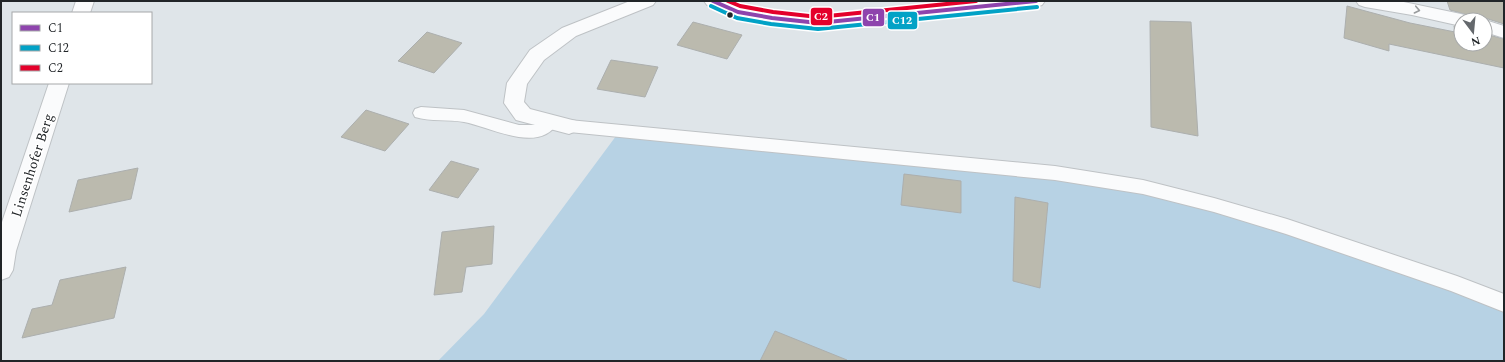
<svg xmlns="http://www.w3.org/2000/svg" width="1505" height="362" font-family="Spectral,serif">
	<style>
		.green { fill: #b7d2e4 }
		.building { fill: #bbbaae; stroke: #acafae }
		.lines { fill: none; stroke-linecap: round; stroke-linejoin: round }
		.lane-casing { stroke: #bec2c5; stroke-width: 2 }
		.street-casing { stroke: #bec2c5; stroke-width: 2 }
		.lane { fill: #fafbfc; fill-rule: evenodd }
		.street { fill: #fafbfc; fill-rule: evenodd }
		.bus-1-casing { stroke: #fff; stroke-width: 7 }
		.bus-2-casing { stroke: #fff; stroke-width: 7 }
		.bus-3-casing { stroke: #fff; stroke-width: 7 }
		.bus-1 { stroke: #8e44ad; stroke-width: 4 }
		.bus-2 { stroke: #02a2c6; stroke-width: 4 }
		.bus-3 { stroke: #e4002b; stroke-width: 4 }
		.oneway { stroke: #989b9d }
		.bus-dot { fill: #212528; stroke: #fff; stroke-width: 1.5 }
		.labels { text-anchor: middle; stroke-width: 3; stroke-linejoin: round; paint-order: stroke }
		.street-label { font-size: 14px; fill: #212528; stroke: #fff }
		.line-badge { stroke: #fff; stroke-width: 1.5 }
		.badge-label { font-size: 11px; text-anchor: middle; font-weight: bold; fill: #fff }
	</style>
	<rect width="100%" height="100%" fill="#dfe5e9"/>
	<path class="green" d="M619 132 1143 187 1504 303V361H438L484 314Z"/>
	<path class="building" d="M1447 1H1504V24L1485 18 1483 20H1471L1468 15 1450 10Z
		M1347 6 1410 23 1455 32 1454 26 1461 27V44H1485V34L1504 39V68L1389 44V51L1344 38Z
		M1150 21 1191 22 1198 136 1151 127Z
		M693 22 742 35 727 59 677 45Z
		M427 32 462 43 434 73 398 61Z
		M611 60 658 67 645 97 597 89Z
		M366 110 409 124 385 151 341 137Z
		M451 161 479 169 458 198 429 190Z
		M138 168 131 199 69 212 78 180Z
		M904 174 961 181V213L901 205Z
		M1015 197 1048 203 1040 288 1013 281Z
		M494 226 492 264 466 267 462 292 434 295 442 232Z
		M126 267 114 318 22 338 32 309 52 305 60 280Z
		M775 331 847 360V361H760Z"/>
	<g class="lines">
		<g class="lane-casing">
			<path id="lane" d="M421 107 464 110 519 125H535L544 118 550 116 556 118 558 122C540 155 491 127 464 122 448 119 431 122 415 117L413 113 415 109Z
				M569 120 1055 166 1143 180 1214 198 1287 219 1457 276 1504 294V312L1451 291 1286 234 1214 212 1143 194 1055 180 569 132 563 130 560 126 563 122Z"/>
		</g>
		<g class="street-casing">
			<path id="street" d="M76 1H94L90 13H72Z
				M630 1H656L653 5 576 36 544 60 527 84 524 102 530 109 576 121 579 126 576 131 569 134 516 120 504 103 507 83 530 50 562 28Z
				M704 1H729L742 7 818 17 978 1H1045L1042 5 1036 7 818 29 772 24 738 18 707 5Z
				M1356 1H1399L1461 14 1468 16 1470 20H1461V26L1412 15 1365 7 1359 5Z
				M1484 20H1485L1504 26V38L1485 32Z
				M49 83H69L16 251 13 270 9 277 1 280V225Z"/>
		</g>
		<use href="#lane" class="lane"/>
		<use href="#street" class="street"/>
		<g class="bus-1-casing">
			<path id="bus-1" d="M713 1 738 12 772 18 818 23 1036 1"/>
		</g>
		<g class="bus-2-casing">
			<path id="bus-2" d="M711 6 737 18 771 24 818 29 1037 7"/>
		</g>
		<g class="bus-3-casing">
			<path id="bus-3" d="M728 1 740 6 773 12 818 17 976 1"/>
		</g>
		<use href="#bus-1" class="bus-1"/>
		<use href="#bus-2" class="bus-2"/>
		<use href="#bus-3" class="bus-3"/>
	</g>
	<defs><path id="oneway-chevron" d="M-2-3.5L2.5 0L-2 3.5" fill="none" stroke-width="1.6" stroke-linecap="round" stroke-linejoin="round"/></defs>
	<use class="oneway" href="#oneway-chevron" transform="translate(1417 10) rotate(12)"/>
	<circle class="bus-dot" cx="730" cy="15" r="3.5"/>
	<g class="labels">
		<g class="street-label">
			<text transform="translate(32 165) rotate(-72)" y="5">Linsenhofer Berg</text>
		</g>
	</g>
	<g class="line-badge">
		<rect x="810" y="7" width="23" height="19" rx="4" fill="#e4002b"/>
		<rect x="862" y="8" width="23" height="19" rx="4" fill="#8e44ad"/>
		<rect x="887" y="11" width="31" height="19" rx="4" fill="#02a2c6"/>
	</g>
	<g class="badge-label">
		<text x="821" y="20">C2</text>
		<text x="873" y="21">C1</text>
		<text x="902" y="24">C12</text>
	</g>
	<rect width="1505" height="362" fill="none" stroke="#212528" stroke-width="4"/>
	<rect x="12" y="12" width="140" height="72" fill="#ffffff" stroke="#a6a8a9"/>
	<rect x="20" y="25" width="20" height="6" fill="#8e44ad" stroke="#a6a8a9"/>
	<text x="48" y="32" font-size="12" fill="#212528">C1</text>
	<rect x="20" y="45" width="20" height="6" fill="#02a2c6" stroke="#a6a8a9"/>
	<text x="48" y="52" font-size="12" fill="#212528">C12</text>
	<rect x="20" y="65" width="20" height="6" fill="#e4002b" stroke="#a6a8a9"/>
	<text x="48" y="72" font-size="12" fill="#212528">C2</text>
	<g transform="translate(1473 32) rotate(164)"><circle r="19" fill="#ffffff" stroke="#a6a8a9"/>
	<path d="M0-3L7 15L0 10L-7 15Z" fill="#64686c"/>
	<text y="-6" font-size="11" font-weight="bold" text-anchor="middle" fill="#212528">N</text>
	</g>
</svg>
